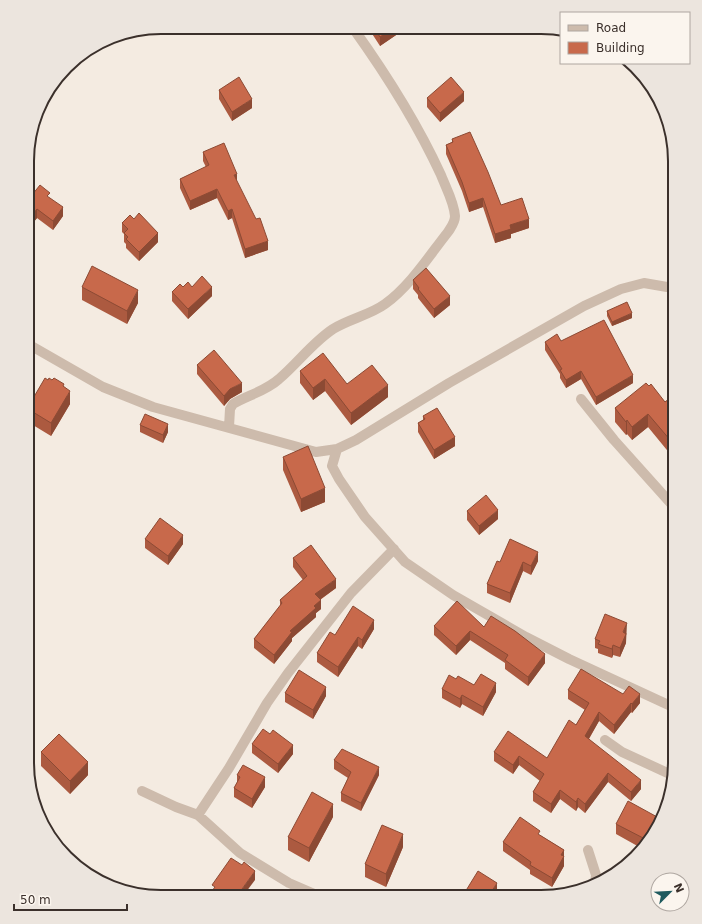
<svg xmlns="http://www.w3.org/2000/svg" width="702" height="924" font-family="'DejaVu Sans',sans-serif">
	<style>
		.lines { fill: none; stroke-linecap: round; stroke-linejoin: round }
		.street { stroke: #cdbbac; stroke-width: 10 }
		.wall { fill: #ac5a40 }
		.shaded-wall { fill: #8c4a34 }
		.building { fill: #c8694b; stroke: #8c4a34 }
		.rim { fill: none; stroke: #3b302b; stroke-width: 2 }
	</style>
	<rect width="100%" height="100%" fill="#f4ebe1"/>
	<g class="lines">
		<path class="street" d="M28 344 103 387 153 407 316 452 337 449 356 440 449 383 584 306 621 289 644 283 667 287 675 289
			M581 399 614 440 675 508
			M229 427 230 409 233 404C248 395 266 391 279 379 298 363 312 343 333 329 349 319 370 315 385 304 410 286 429 256 448 232 451 227 455 223 455 216 454 202 446 188 441 175 417 123 386 74 353 28
			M337 449 332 466 339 479 365 517 405 562 453 595 526 637 569 659 675 708
			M605 740 622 752 674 776
			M142 791 176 807 198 815 229 768 267 703 288 673 351 593 394 549
			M198 815 240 853 289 883 319 896
			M588 850 596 875 595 884"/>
	</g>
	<path class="wall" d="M369 28H402V31L380 46 369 29Z
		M219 90 252 108 232 121 219 99Z
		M427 98 464 101 440 122 427 107Z
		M452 139 501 205 529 228 511 234V238L495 243 483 207 469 212 462 191 446 154V145L452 142Z
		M203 152 237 182 268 250 245 258 232 218 228 220 217 198 190 210 180 188V179L206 167 203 161Z
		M50 198 63 216 53 230 37 218 28 229V200Z
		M122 223 158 242 139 261 126 248V244L124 242V234L122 232Z
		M413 280 450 305 434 318 418 298V295L413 289Z
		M82 287 138 303 127 324 82 300Z
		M183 287H192L212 296 188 319 172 301V292Z
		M607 311 632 318 612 326 607 316Z
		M561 341 633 383 596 405 581 379 566 388 560 378V374L545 350V342Z
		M197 365 242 392 230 399 224 406 197 374Z
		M300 371 347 384 388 397 351 425 325 391 313 400 300 383Z
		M48 380 64 387 70 404 51 436 28 422V407Z
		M649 386 665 402 674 395 671 455 648 427 632 440 627 434 626 435 615 422V408Z
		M423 416 455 446 434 459 418 432V423L423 420Z
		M140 425 168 432 163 443 140 432Z
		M283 457 325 502 301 512 283 470Z
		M467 511 498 519 479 535 467 520Z
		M145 539 183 544 168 565 145 548Z
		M293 558 336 588 320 600 321 609 316 613V617L292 638V641L274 664 254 648V639L280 606V600L303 580 293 567Z
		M538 561 531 575 523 571 510 603 487 593V584L500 562Z
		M434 626 484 627 545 663 528 686 505 669V663L470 640 456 655 434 635Z
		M374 629 362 649 358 646 338 677 317 662V653L335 635Z
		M627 633 626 634V643L620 657 613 655 612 658 598 653V649L595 648V639Z
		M675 639V661L669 658V649Z
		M456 679 496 692 483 716 462 704 460 708 442 698V689Z
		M568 690 623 694 640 703 632 713 631 712 614 734 599 721 589 739 641 789 631 801 608 782 585 813 578 807 576 811 560 799 551 813 533 801V792L540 781 519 765 513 774 494 761V752L547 758 576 725 585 710 568 699Z
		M285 693 326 696 313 719 285 702Z
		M252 744 293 754 278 773 252 753Z
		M41 752 88 775 70 794 41 766Z
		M334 760 379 775 361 811 341 801V793L348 778 334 769Z
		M237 775 265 787 252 808 234 797V788L237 783Z
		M333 817 309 862 288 850V837Z
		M616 824 652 838 641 848 616 834Z
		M540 835 564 850V866L552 887 530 874V870L503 851V842Z
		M403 847 386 887 365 877V864Z"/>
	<path class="shaded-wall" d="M393 28H402V31L380 46V37Z
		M464 92V101L440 122V113Z
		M252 99V108L232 121V112Z
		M237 174V183L234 175Z
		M217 189V198L190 210V201Z
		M483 198V207L469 212V203Z
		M63 207V216L53 230V221Z
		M37 209V218L28 229V220Z
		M232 209V218L228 220V211Z
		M529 219V228L511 234V238L495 243V234L510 225Z
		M158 233V242L139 261V252Z
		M268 241V250L245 258V249Z
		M212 287V296L188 319V309Z
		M138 290V303L127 324V311Z
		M450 296V305L434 318V309Z
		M632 313V318L612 326V322Z
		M581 371V379L566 388V380Z
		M633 375V383L596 405V397Z
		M325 379V391L313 400V388Z
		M242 383V392L230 399 224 406V396L230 389Z
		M388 385V397L351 425V413Z
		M70 391V404L51 436V423Z
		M648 414V427L632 440V427Z
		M627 420V434L626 435V422Z
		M168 424V432L163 443V435Z
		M455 437V446L434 459V450Z
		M675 438V452L671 455V441Z
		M325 488V502L301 512V499Z
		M498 510V519L479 535V526Z
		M183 535V544L168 565V556Z
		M538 552V561L531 575V566Z
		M523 562V571L510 603V593Z
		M336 579V588L315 603V594Z
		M321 600V609L316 613V617L292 638V641L274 664V655L290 631 314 606Z
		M374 620V629L362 649V640Z
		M627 623 626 643 620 657V648L623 632Z
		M470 631V640L456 655V646Z
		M358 637V646L338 677V667Z
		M613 645V655L612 658V649Z
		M545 654V663L528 686V677Z
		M496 683V692L483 716V707Z
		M326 687V696L313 719V710Z
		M640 694V703L632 713V704Z
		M462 695V704L460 708V699Z
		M631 703V712L614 734V725Z
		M599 712V721L585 745V736Z
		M293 745V754L278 773V764Z
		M519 756V765L513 774V765Z
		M88 762V775L70 794V781Z
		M379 767V775L361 811V803Z
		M608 773V782L585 813V804Z
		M265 777V787L252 808V799Z
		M641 780V789L631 801V792Z
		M560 790V799L551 813V804Z
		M578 798V807L576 811V802Z
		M333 804V817L309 862V848Z
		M403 834V847L386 887V874Z
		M564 850V866L552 887V878L561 855Z
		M255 871V880L243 896H237Z
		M497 883V892L494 897H488Z"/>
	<path class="building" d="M374 28H393L380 37Z
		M239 77 252 99 232 112 219 90Z
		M451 77 464 92 440 113 427 98Z
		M470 132 488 172 501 205 522 198 529 219 510 225 511 229 495 234 483 198 469 203 462 182 446 145 453 142 452 139Z
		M224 143 237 174 234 175 256 219 260 218 268 241 245 249 232 209 228 211 217 189 190 201 180 179 209 165 203 152Z
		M40 185 50 193 47 196 63 207 53 221 37 209 28 220V200Z
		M139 213 158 233 139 252 126 239 128 237 124 233 128 229 122 223 130 215 134 219Z
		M92 266 138 290 127 311 82 287Z
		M426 268 450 296 434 309 418 289 419 288 413 280Z
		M202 276 212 287 188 309 172 292 180 284 183 287 188 282 192 287Z
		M627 302 632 313 612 322 607 311Z
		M604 320 633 375 596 397 581 371 566 380 560 370 562 369 545 342 557 334 561 341Z
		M214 350 242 383 230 389 224 396 197 365Z
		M323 353 347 384 372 365 388 385 351 413 325 379 313 388 300 371Z
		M45 378 48 380 49 378 52 380 54 378 64 384 63 386 70 391 51 423 28 409V407Z
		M646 383 649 386 651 384 665 402 674 395 675 396V438L671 441 648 414 632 427 627 420 626 422 615 408Z
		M437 408 455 437 434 450 418 423 425 419 423 416Z
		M145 414 168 424 163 435 140 425Z
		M308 446 325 488 301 499 283 457Z
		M486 495 498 510 479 526 467 511Z
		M160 518 183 535 168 556 145 539Z
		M510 539 538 552 531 566 523 562 510 593 487 584 497 561 500 562Z
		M311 545 336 579 315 594 321 600 314 606 316 608 290 631 292 632 274 655 254 639 282 603 280 600 307 576 293 558Z
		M457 601 484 627 491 616 515 631 545 654 528 677 505 660 508 655 470 631 456 646 434 626Z
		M353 606 374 620 362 640 358 637 338 667 317 653 330 632 335 635Z
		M605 614 627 623 623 632 626 634 620 648 613 645 612 649 598 644 600 641 595 639Z
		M675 639V652L669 649Z
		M581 669 623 694 629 686 640 694 632 704 631 703 614 725 599 712 585 736 641 780 631 792 608 773 585 804 578 798 576 802 560 790 551 804 533 792 544 774 519 756 513 765 494 752 508 731 547 758 569 720 576 725 589 703 568 690Z
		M299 670 326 687 313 710 285 693Z
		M481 674 496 683 483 707 462 695 460 699 442 689 449 675 456 679 458 676 474 685Z
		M263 729 270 734 273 730 293 745 278 764 252 744Z
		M59 734 88 762 70 781 41 752Z
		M342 749 379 767 361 803 341 793 351 772 334 760Z
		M243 765 265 777 252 799 234 788 240 777 237 775Z
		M312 792 333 804 309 848 288 837Z
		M628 801 659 818 652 838 649 841 616 824Z
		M520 817 540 831 538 834 564 850 561 855 564 856 552 878 530 865 531 862 503 842Z
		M382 825 403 834 386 874 365 864Z
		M231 858 242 865 244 862 255 871 237 896H208L215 887 212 885Z
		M478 871 497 883 488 897H462Z"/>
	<path d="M0 0H702V924H0ZM161 34H541A127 127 0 0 1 668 161V763A127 127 0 0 1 541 890H161A127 127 0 0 1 34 763V161A127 127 0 0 1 161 34Z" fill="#ece5de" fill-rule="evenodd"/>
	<path class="rim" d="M161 34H541A127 127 0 0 1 668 161V763A127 127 0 0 1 541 890H161A127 127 0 0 1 34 763V161A127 127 0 0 1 161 34Z"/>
	<rect x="560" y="12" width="130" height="52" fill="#fbf5ee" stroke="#aea6a0"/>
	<rect x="568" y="25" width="20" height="6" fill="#cdbbac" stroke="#aea6a0"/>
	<text x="596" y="32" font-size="12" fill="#3b302b">Road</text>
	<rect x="568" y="42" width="20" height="12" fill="#c8694b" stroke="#aea6a0"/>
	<text x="596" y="52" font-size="12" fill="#3b302b">Building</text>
	<g transform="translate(670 892) rotate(66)"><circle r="19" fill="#fbf5ee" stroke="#aea6a0"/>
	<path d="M0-3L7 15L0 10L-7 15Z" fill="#1f5a5e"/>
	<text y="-6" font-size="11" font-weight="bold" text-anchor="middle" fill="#3b302b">N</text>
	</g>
	<path d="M14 904v6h113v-6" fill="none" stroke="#3b302b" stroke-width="2"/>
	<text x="20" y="904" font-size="12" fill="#3b302b" stroke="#fbf5ee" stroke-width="3" paint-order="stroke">50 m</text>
</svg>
